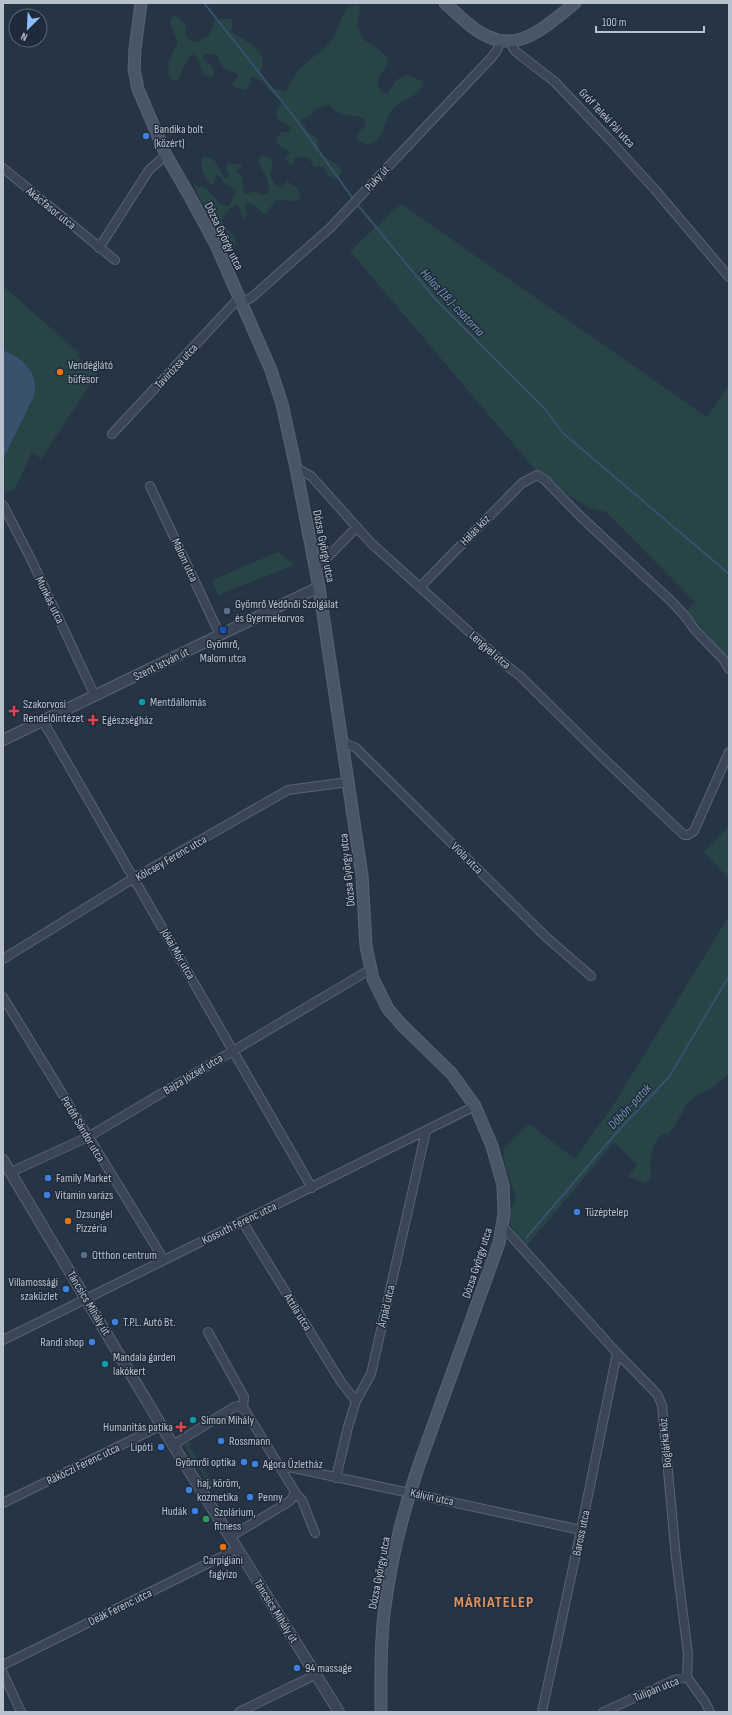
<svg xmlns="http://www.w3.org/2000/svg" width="732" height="1715" font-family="'Sofia Sans Condensed',sans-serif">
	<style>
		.green { fill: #284446 }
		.water { fill: #38516d }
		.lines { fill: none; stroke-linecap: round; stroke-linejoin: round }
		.stream { stroke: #38516d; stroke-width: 2 }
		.minor-casing { stroke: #596472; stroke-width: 10 }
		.tertiary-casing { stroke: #596472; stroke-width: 12 }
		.secondary-casing { stroke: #596472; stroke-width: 13 }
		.minor { stroke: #3a4655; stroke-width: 8 }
		.tertiary { stroke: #3a4655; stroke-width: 10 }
		.secondary { stroke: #485668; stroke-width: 11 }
		.shop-dot { fill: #3f7fe0; stroke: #1f2b3a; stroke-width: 1.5 }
		.food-dot { fill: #e8710a; stroke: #1f2b3a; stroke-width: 1.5 }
		.service-dot { fill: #5c6f8a; stroke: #1f2b3a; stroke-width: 1.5 }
		.transit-dot { fill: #1a4fb4; stroke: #1f2b3a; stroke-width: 1.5 }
		.culture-dot { fill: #0f9aa8; stroke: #1f2b3a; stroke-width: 1.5 }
		.health-dot { fill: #e0444e; stroke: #1f2b3a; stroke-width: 1.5 }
		.leisure-dot { fill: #2e9e5b; stroke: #1f2b3a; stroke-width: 1.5 }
		.labels { text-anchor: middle; stroke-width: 3; stroke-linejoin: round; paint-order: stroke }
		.street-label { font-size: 12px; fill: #b8c1ce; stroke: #1f2b3a }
		.poi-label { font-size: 12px; fill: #b8c1ce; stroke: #1f2b3a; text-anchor: start }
		.water-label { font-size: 13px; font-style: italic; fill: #7694b3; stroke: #1f2b3a }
		.district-label { font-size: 16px; font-weight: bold; letter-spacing: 1px; fill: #dd9263; stroke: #1f2b3a }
	</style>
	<rect width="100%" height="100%" fill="#263545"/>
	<path class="green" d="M357 4 360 8 357 27 361 34 362 38C370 45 381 49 387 58 392 66 375 75 378 84 378 87 381 90 382 93H387L398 79 407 75 420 80 423 85C417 98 401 99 392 110 383 123 384 140 368 145L356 140 360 131 366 125 365 119C348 111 344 121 329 105L315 109 310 116 301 120V123L304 124 308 132 317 138 320 154 340 166 342 170 339 178 334 179 327 174 324 167 319 166 314 167 309 158 296 157 293 163 290 165 287 161 286 156 291 152 281 147 276 139 280 133 291 131V127C285 122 275 122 276 111L282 104V102L269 90 262 81 251 76 250 84 245 90 236 88 232 83 238 77 236 73 224 68 216 55 204 53 203 58 213 68 214 75 209 77 203 74 200 64 194 54 189 57 178 79 173 81C163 69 171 55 178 43L170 22 173 16C180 17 183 21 186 27 183 36 189 41 197 42L210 34 215 19H232L233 22 231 32C241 38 261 47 263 61 263 65 261 70 260 73 265 84 274 91 286 91 291 82 296 72 304 65 313 56 327 49 334 37 340 25 341 7 357 4Z
		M262 155C275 158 274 164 270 175L275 185 282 188 287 181 297 188 301 196 298 200C278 205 280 189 266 215 258 211 256 202 245 204L247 214 243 219 238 204 230 208 222 219C225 234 242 233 234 250L227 252C216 244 215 228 209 217 203 205 197 195 193 182L198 187H204L207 189C213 195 221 208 230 205L236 190 224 183 218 175H216L214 184H211C205 178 196 163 205 156L214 160 225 178 229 177 226 167 229 163 241 165 242 167 236 170 242 177 244 192 246 194 256 191 261 195 268 194C273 182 261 170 258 160Z
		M401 204 707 417 729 385V661L686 611 695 602 606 512 589 508 564 492 532 466 350 251Z
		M3 286 79 353 77 356 97 374 41 459 32 452 15 488 6 493 3 497Z
		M278 552 294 565 218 595 212 580Z
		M729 826V879L704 852Z
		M729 916V1074L710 1089 695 1096 686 1105 677 1122 668 1134 664 1133C651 1141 649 1163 651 1178L644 1183 628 1177 637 1165 614 1142 526 1247C511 1227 504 1223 516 1198L505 1166 503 1150 529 1124 575 1159 614 1104Z
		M189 1442 192 1444 189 1446 213 1484 216 1482 218 1487 213 1490 185 1447V1443Z"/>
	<path class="water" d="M3 350C22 358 40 373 34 396L3 459Z"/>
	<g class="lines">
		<path class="stream" d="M204 3 295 118 354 200
			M356 203 437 301 544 408 563 433 729 574
			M526 1238 617 1132 669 1077 729 976"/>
		<g class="minor-casing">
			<path id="minor" d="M509 41 515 51 555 82 609 139 657 192 729 277
				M3 168 115 260
				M99 248 149 170 166 155
				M241 302 251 298 330 228 492 57 497 50 501 41
				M112 434 239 298
				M296 468 311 476 371 543 507 666 519 675 602 757 684 835H688L694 831 729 752
				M150 486 220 635
				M3 505 31 559 95 696
				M316 569 357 527
				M420 587 522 483 537 475 545 480 580 516 671 601 685 616 695 630 723 659 729 669
				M43 721 312 1188
				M342 742 356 748 546 937 591 976
				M3 959 134 878 288 790 348 782
				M3 997 164 1260
				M11 1172 88 1137 371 969
				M242 1221 341 1382 356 1401
				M503 1227 617 1353 657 1394 662 1405 676 1558 688 1654 687 1677 705 1702 710 1712
				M208 1332 244 1397 243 1408
				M3 1340 475 1106
				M173 1445 234 1407 238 1406 245 1410 297 1495 302 1500 315 1533
				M283 1471 289 1467 581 1530
				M336 1478 348 1427 356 1401 371 1374 426 1131
				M3 1503 162 1425
				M230 1537 290 1501 294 1495V1490
				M3 1665 237 1549
				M3 1673 21 1712
				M239 1712 317 1674
				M542 1712 581 1530 617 1353
				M603 1712 674 1680 687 1677"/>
		</g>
		<g class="tertiary-casing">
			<path id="tertiary" d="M3 740 319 587
				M3 1160 173 1445 339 1712"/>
		</g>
		<g class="secondary-casing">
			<path id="secondary" d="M141 3 135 49 134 69 138 89 166 155 189 195 216 245 271 370 282 404 296 468 319 587 362 876 366 946 373 979 388 1009 402 1025 452 1074 475 1106 492 1146 503 1185 504 1214 499 1243 420 1462C403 1511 390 1563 384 1614 380 1646 381 1680 381 1712
				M445 3C459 15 472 30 489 37 522 52 551 22 575 3"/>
		</g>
		<use href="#minor" class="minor"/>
		<use href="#tertiary" class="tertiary"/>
		<use href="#secondary" class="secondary"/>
	</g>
	<g class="shop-dot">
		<circle cx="146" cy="136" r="4"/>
		<circle cx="48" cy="1178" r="4"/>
		<circle cx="47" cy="1195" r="4"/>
		<circle cx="577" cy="1212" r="4"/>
		<circle cx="66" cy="1289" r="4"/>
		<circle cx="115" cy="1322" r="4"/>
		<circle cx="92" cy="1342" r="4"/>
		<circle cx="221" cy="1441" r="4"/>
		<circle cx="161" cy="1447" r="4"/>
		<circle cx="244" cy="1462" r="4"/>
		<circle cx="255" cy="1464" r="4"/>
		<circle cx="189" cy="1490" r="4"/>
		<circle cx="250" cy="1497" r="4"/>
		<circle cx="195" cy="1511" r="4"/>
		<circle cx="297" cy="1668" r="4"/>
	</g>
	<g class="food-dot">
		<circle cx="60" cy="372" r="4"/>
		<circle cx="68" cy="1221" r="4"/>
		<circle cx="223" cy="1547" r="4"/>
	</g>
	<g class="service-dot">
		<circle cx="227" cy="611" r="4"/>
		<circle cx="84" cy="1255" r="4"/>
	</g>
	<rect class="transit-dot" x="219" y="626" width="8" height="8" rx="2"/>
	<g class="culture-dot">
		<circle cx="142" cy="702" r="4"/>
		<circle cx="105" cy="1364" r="4"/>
		<circle cx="193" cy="1420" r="4"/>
	</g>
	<g class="health-dot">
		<path d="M12 705h4v4h4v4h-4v4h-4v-4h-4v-4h4z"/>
		<path d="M91 714h4v4h4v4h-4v4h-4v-4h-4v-4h4z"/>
		<path d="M179 1421h4v4h4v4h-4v4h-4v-4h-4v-4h4z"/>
	</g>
	<circle class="leisure-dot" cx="206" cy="1519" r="4"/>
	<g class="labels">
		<g class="street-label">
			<text transform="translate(607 118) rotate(47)" y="4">Gróf Teleki Pál utca</text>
			<text transform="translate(377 178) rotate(-47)" y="4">Puky út</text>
			<text transform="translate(51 208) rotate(39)" y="4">Akácfasor utca</text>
			<text transform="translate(224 236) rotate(64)" y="4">Dózsa György utca</text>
			<text transform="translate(176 366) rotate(-47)" y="4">Tavirózsa utca</text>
			<text transform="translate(475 530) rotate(-46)" y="4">Halas köz</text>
			<text transform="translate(324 546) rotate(79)" y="4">Dózsa György utca</text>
			<text transform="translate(185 560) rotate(65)" y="4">Malom utca</text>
			<text transform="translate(50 600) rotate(64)" y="4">Munkás utca</text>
			<text transform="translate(490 650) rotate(41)" y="4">Lengyel utca</text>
			<text transform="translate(161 664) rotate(-26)" y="4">Szent István út</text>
			<text transform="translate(171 858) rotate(-30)" y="4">Kölcsey Ferenc utca</text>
			<text transform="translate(467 858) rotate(45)" y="4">Viola utca</text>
			<text transform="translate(347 870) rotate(-96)" y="4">Dózsa György utca</text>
			<text transform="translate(178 954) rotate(60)" y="4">Jókai Mór utca</text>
			<text transform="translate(193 1074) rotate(-31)" y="4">Bajza József utca</text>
			<text transform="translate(83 1129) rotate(59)" y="4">Petőfi Sándor utca</text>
			<text transform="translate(239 1223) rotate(-26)" y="4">Kossuth Ferenc utca</text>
			<text transform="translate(477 1263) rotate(-72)" y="4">Dózsa György utca</text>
			<text transform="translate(89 1303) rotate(59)" y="4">Táncsics Mihály út</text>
			<text transform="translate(386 1306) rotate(-77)" y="4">Árpád utca</text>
			<text transform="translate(298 1312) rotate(58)" y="4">Attila utca</text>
			<text transform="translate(665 1443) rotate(-95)" y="4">Boglárka köz</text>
			<text transform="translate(83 1464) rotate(-26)" y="4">Rákóczi Ferenc utca</text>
			<text transform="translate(432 1497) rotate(12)" y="4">Kálvin utca</text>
			<text transform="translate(581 1533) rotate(-78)" y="4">Baross utca</text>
			<text transform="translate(379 1573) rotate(-79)" y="4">Dózsa György utca</text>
			<text transform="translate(120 1607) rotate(-26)" y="4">Deák Ferenc utca</text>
			<text transform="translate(276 1611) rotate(58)" y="4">Táncsics Mihály út</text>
			<text transform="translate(656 1689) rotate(-22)" y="4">Tulipán utca</text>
		</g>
		<g class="poi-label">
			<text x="154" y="133">Bandika bolt<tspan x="154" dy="14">(közért)</tspan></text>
			<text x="68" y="369">Vendéglátó<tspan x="68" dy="14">büfésor</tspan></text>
			<text x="235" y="608">Gyömrő Védőnői Szolgálat<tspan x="235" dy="14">és Gyermekorvos</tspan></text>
			<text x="223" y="648" text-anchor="middle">Gyömrő,<tspan x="223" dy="14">Malom utca</tspan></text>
			<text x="150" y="706">Mentőállomás</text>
			<text x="23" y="708">Szakorvosi<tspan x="23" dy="14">Rendelőintézet</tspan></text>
			<text x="102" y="724">Egészségház</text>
			<text x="56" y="1182">Family Market</text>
			<text x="55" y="1199">Vitamin varázs</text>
			<text x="585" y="1216">Tüzéptelep</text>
			<text x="76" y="1218">Dzsungel<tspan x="76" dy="14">Pizzéria</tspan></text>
			<text x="92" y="1259">Otthon centrum</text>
			<text x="58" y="1286" text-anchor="end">Villamossági<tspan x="58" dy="14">szaküzlet</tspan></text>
			<text x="123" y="1326">T.P.L. Autó Bt.</text>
			<text x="84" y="1346" text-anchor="end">Randi shop</text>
			<text x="113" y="1361">Mandala garden<tspan x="113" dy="14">lakókert</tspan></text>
			<text x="201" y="1424">Simon Mihály</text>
			<text x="173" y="1431" text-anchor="end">Humanitás patika</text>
			<text x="229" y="1445">Rossmann</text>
			<text x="153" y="1451" text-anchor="end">Lipóti</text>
			<text x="236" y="1466" text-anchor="end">Gyömrői optika</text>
			<text x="263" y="1468">Agora Üzletház</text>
			<text x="197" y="1487">haj, köröm,<tspan x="197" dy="14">kozmetika</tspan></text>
			<text x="258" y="1501">Penny</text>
			<text x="187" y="1515" text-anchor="end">Hudák</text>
			<text x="214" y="1516">Szolárium,<tspan x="214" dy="14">fitness</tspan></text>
			<text x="223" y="1564" text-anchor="middle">Carpigiani<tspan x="223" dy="14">fagyizo</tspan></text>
			<text x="305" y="1672">94 massage</text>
		</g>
		<g class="water-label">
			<text transform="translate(453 302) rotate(47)" y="5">Halas (18.)-csatorna</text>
			<text transform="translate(629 1106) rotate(-47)" y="5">Döbön-patak</text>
		</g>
		<g class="district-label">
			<text x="494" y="1607">MÁRIATELEP</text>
		</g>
	</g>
	<rect width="732" height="1715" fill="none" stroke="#b8c1ce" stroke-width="8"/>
	<g transform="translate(28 28) rotate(204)"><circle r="19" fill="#1f2b3a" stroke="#5c6775"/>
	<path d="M0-3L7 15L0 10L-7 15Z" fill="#8cbeff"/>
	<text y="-6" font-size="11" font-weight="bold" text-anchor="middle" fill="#b8c1ce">N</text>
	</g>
	<path d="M596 26v6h108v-6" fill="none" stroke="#b8c1ce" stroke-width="2"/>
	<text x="602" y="26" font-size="12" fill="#b8c1ce" stroke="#1f2b3a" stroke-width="3" paint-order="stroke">100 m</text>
</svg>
